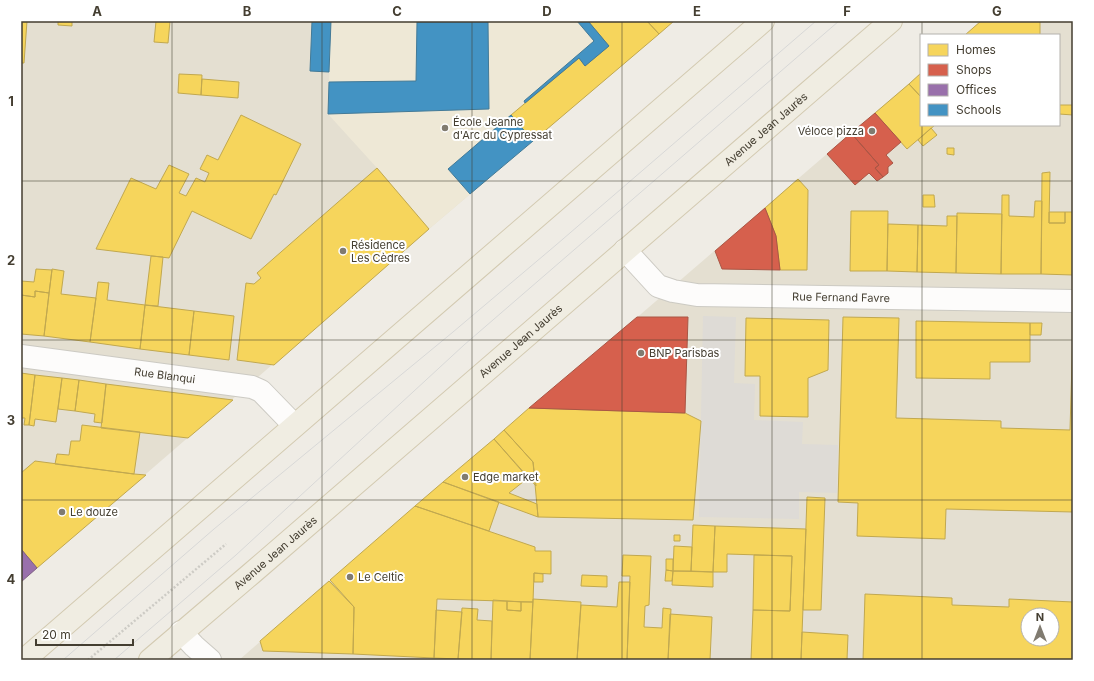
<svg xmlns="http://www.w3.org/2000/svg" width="1094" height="681" font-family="Inter,sans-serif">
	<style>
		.residential { fill: #e4dfd1; fill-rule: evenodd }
		.education { fill: #eee8d6 }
		.parking { fill: #dedbd6 }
		.homes { fill: #f6d55c; stroke: #c1a84f; fill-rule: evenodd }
		.shops { fill: #d6604d; stroke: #aa5645 }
		.offices { fill: #9970ab; stroke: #806186 }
		.schools { fill: #4393c3; stroke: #437a97 }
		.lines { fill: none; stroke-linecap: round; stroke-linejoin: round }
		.minor-casing { stroke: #cccac3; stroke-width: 24 }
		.primary-casing { stroke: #d3cab1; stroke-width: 24 }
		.path { stroke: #cdcbc5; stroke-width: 2.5; stroke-dasharray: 2 2; stroke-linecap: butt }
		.minor { stroke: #fdfcfb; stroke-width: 22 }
		.primary { stroke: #f0ede2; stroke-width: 22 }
		.tram { stroke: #d8d8d7; stroke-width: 1 }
		.grid { fill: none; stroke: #443e31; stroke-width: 1; stroke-opacity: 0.55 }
		.poi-dot { fill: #807b70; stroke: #fff; stroke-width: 1.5 }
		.labels { text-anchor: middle; stroke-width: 4; stroke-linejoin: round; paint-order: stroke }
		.poi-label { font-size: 11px; fill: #443e31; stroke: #fff; text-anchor: start }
		.street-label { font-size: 11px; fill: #443e31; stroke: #fff }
		.neatline { fill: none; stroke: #443e31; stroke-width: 1.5 }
		.grid-label { font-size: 13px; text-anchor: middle; font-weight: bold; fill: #443e31 }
	</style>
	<rect width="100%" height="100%" fill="#efece5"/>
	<path class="residential" d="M21 21H674L429 229 21 582Z
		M981 21H1073V660H239L921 73V125H1059V35H965ZM1028 615H1052V639H1028Z"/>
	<path class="education" d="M331 21H647L659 34 429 229 377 168 328 114Z"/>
	<path class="parking" d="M703 316 736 317 734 383 755 384 754 420 803 422 802 444 838 445 837 493 799 492V519L699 517Z"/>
	<path class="homes" d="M21 21H27L24 63H21Z
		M58 21H72V26L58 25Z
		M156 21H170L168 43 154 42Z
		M588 21H647L659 34 533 141 511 115 579 58 585 66 609 46Z
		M647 21H674L659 34Z
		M981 21H1040V35H965Z
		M921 73V97L909 84Z
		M179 74 202 75 201 95 178 93Z
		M202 79 239 82 238 98 201 95Z
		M909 84 921 97V125H935L907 149 875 113Z
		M1059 105H1073V115L1059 114Z
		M241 115 301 144 276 195 274 194 251 239 192 211 169 258 96 249 131 178 156 189 169 165 189 174 179 193 186 196 196 178 205 182 209 173 200 169 207 155 218 160Z
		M931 128 937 135 923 146 918 140Z
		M947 148H954V155L947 154Z
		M377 168 429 229 274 365 237 360 246 283 254 284 261 278 257 273Z
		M1050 172 1049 223H1065V212H1073V275L1041 274 1042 173Z
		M798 179 808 190 807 270H780L776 236 765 208Z
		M923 195H934L935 207H923Z
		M1002 195H1009V216L1034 217 1035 201H1042L1041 274H1001Z
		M851 211H888L887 271H850Z
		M1049 212H1065V223H1049Z
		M957 213 1002 214 1001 274 956 273Z
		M947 216H957L956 273 917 272 918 225 947 226Z
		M888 224 918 225 917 272 887 271Z
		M151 256 163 257 158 306 145 305Z
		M36 269 52 270 49 293 35 291V297L21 295V281L34 282Z
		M52 269 64 271 61 294 96 298 90 342 44 336Z
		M98 282 109 283 107 300 145 305 140 349 90 342Z
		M35 291 49 293 44 336 21 334V295L35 297Z
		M145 305 194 311 189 355 140 349Z
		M194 311 234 316 229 360 189 355Z
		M843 317 899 318 896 418 1001 421V428L1070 430 1073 328V512L946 509 945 539 857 536 858 503 838 502Z
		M746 318 829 320 828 370 808 378V417L760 416V376H745Z
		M916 321 1030 323V362H990V379L916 378Z
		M1030 323H1042L1041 335H1030Z
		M21 373 35 375 29 425H24L25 418H21Z
		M35 375 62 378 56 422 35 419 34 426 29 425Z
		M62 378 79 380 75 411 58 409Z
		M79 380 106 384 102 423 94 422 95 414 75 411Z
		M106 384 233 400 188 438 101 428Z
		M529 408 685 413 701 421 693 520 538 517 533 462 504 430Z
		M82 425 140 432 134 474 55 464 57 454 69 455 71 441H80Z
		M504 430 533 462 536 486 494 439Z
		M494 439 528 478 509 493 537 504 538 517 443 482Z
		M35 461 134 474 146 475 37 568 21 549V473Z
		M443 482 499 502 489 531 415 506Z
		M807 497 825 498 821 610H803Z
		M415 506 535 547V551H551V574L534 573 533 602 437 599 434 658 353 654 354 607 330 580Z
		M693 525 715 526 713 572 691 571Z
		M715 526 806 529 801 660H751L753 610 790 611 792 556 727 554V572H713Z
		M674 535H680V541H674Z
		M674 546 692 547 691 571H673Z
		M623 555 651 556 649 605 645 606 644 627 662 628 663 608 671 609 668 660H627L630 576H622Z
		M754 555 792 556 790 611 753 610Z
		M666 559H673V571L666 570Z
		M666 570 673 571 672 581H665Z
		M673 571 713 572V587L672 585Z
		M534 573 543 574V582H534Z
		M582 575 607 576V587L581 586Z
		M329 581 354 607 353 654 263 651 260 641Z
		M619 582H630L627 660H577L581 605 617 607Z
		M865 594 952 598V605L1009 607V599L1073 602V660H863ZM1028 615H1052V639H1028Z
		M533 599 581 602 577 660H530Z
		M493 600 507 601V610L521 611V602H533L530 660H491Z
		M507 601 521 602V611L507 610Z
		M462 608 478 609 477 620 492 621 491 660 458 659Z
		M436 610 462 612 458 659 434 658Z
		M670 614 712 617 710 660H668Z
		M802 632 848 635 847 660H801Z"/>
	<path class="shops" d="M875 113 901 142 886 155 893 163 888 167V173L883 177 875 168 879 165 851 133Z
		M851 133 879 165 875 168 883 177 877 181 869 173 855 185 827 154Z
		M765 208 776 236 780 270 722 269 715 251Z
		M637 317H688L685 413 529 408Z"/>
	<path class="offices" d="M21 549 37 568 21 582Z"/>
	<path class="schools" d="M312 21H331L329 72 310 71Z
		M488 21 489 109 328 114 329 82 416 81 417 22Z
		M577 21H588L609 46 585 66 579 58 525 103 524 101 594 41Z
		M511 115 533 141 470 194 448 169Z"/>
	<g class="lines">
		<g class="minor-casing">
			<g id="minor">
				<path id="s1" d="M625 250 658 286 673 291 697 295 1073 301"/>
				<path id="s2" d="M21 356 252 387 261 391 294 425"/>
				<path d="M181 632 194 646 210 660"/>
			</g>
		</g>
		<g class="primary-casing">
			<g id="primary">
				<path d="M24 660 763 21"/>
				<path id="s3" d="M150 660 252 573 891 21"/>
			</g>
		</g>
		<path class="path" d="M88 660 226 544"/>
		<use href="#minor" class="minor"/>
		<use href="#primary" class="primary"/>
		<path class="tram" d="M63 660 214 529 453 332 556 245 816 21
			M114 660 236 555 464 345 839 21"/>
	</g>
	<path class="grid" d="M172 21V660M322 21V660M472 21V660M622 21V660M772 21V660M922 21V35M922 125V660M21 181H1073M21 340H1073M21 500H1073"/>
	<g class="poi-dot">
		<circle cx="445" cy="128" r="4"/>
		<circle cx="872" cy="131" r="4"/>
		<circle cx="343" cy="251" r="4"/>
		<circle cx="641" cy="353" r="4"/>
		<circle cx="465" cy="477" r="4"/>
		<circle cx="62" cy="512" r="4"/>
		<circle cx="350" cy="577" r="4"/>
	</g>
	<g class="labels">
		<g class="poi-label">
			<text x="453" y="126">École Jeanne<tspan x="453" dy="13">d'Arc du Cypressat</tspan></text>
			<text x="864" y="135" text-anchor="end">Véloce pizza</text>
			<text x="351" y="249">Résidence<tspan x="351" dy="13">Les Cèdres</tspan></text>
			<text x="649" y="357">BNP Parisbas</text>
			<text x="473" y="481">Edge market</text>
			<text x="70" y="516">Le douze</text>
			<text x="358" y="581">Le Celtic</text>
		</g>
		<g class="street-label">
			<text dy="4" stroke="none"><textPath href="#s3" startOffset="813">Avenue Jean Jaurès</textPath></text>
			<text dy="4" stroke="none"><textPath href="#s1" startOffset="233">Rue Fernand Favre</textPath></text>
			<text dy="4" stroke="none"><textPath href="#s3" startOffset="489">Avenue Jean Jaurès</textPath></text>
			<text dy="4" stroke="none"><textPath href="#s2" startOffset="145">Rue Blanqui</textPath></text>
			<text dy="4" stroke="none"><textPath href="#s3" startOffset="165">Avenue Jean Jaurès</textPath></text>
		</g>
	</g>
	<rect width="1094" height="681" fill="none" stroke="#ffffff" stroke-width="44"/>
	<rect x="920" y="34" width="140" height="92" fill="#ffffff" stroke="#b4b2ad"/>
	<rect x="928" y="44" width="20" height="12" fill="#f6d55c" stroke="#b4b2ad"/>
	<text x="956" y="54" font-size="12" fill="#443e31">Homes</text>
	<rect x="928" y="64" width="20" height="12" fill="#d6604d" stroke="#b4b2ad"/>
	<text x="956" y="74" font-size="12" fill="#443e31">Shops</text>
	<rect x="928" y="84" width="20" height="12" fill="#9970ab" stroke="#b4b2ad"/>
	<text x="956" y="94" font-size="12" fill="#443e31">Offices</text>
	<rect x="928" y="104" width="20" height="12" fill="#4393c3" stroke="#b4b2ad"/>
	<text x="956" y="114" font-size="12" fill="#443e31">Schools</text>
	<g transform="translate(1040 627)"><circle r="19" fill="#ffffff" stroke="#b4b2ad"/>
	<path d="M0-3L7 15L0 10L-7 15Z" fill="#807b70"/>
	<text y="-6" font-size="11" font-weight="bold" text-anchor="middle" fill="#443e31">N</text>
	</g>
	<path d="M36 639v6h97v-6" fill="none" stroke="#443e31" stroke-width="2"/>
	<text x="42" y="639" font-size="12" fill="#443e31" stroke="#ffffff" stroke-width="3" paint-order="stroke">20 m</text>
	<rect x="22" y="22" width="1050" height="637" class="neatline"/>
	<g class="grid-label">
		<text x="97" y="16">A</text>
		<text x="247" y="16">B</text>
		<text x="397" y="16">C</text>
		<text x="547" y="16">D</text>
		<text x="697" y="16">E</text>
		<text x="847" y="16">F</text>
		<text x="997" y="16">G</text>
		<text x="11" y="106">1</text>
		<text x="11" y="265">2</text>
		<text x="11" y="425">3</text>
		<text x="11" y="584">4</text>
	</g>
</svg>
